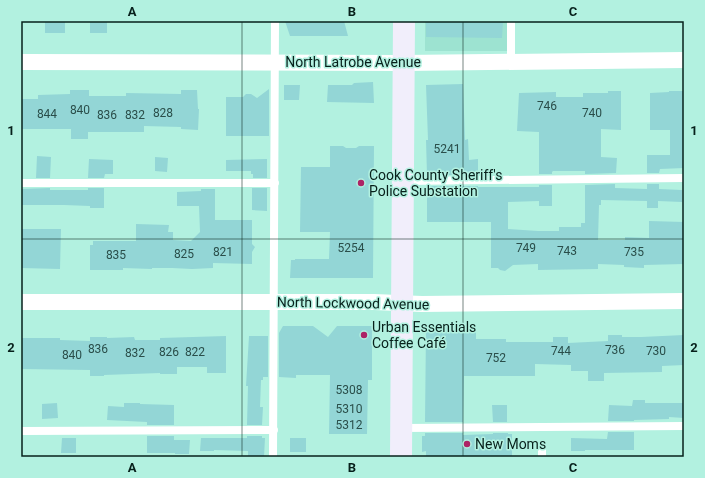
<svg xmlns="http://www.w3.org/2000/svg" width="705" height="478" font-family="Roboto,sans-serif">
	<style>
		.built { fill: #9de3d1 }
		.building { fill: #93d6d6 }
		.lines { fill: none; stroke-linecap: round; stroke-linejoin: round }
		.service { stroke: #fff; stroke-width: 8 }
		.minor { stroke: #fff; stroke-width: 16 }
		.secondary { stroke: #f1eefb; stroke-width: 22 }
		.grid { fill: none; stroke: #07201b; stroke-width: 1; stroke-opacity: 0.55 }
		.poi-dot { fill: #ad2366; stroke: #b2f1e0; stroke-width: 1.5 }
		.labels { text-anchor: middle; stroke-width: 3; stroke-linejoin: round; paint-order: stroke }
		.number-label { font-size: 12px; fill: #2a4e4a }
		.street-label { font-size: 14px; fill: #07201b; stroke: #b2f1e0 }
		.poi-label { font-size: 14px; fill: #07201b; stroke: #b2f1e0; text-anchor: start }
		.neatline { fill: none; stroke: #07201b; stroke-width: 1.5 }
		.grid-label { font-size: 13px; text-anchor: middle; font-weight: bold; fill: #07201b }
	</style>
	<rect width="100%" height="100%" fill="#b2f1e0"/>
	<path class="built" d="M425 21H515V51H425Z"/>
	<path class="building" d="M45 21H65V33H45Z
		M90 21H107V33H90Z
		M285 21H344L348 36H290Z
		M426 21H503L502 38 426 37Z
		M373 82 374 103 327 102 328 85H352L354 83Z
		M463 84 465 140 468 139 469 160 478 159V175H427L426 140H428L426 85Z
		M284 85H300L299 100H284Z
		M269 89V136H226V97H243L246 94H251L257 98Z
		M70 90H89V96H126V93L181 94V90H197L198 109H199L198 130 181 129V127L144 126V132H88V139H71V129H21V99H38V95L70 94Z
		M608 91H621V130L601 129V157L617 158 616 173 585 174V171H553L552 172V174H539V132L517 131 519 93 556 92V97H583V93H608Z
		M669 91H684V168L660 169 659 173H647V155H670V130H650V93L669 92Z
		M330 146H343L346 148H356L359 146H374L373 278H290L291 260H295V259H329L330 232H300L301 167H330Z
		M37 156 51 157 50 178H36Z
		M155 157 168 158 167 172 155 171Z
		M89 159 113 160V174H105L104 178H88Z
		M267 159V178H253V174H251V171H226V160Z
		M615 184V188L647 189V184H659V189L682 190V202L658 201V208H647V201L601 200V205H599L598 240H625V237L649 238V221L684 222V264L644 265V268L624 267V265L598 264V269L538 270V264L513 265 505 271 500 270 498 268H491V222H427V186H478V187H539V185H552V206H539V201L508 202V229L538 231H559V227H581V223H585V185Z
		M50 188V190H88V188H104V208H90V206L64 205H21V189Z
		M252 188H267V211L252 210Z
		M201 189H215V220H252V244L255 247 252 252V264L213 263V268L192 269 172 268H152V269L123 268V270H90V245H93V241H136V224L169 225 168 232H173V240L191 241 200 232 199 206H177V192L201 191Z
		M21 229H61L60 269 21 268Z
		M283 326H313L328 337 337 326H372V380H368L367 434H329L330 375H296V378L279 377V333Z
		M430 326H476V339H506V342H553V337H568V343L608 341V335H622V337H641L684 335V365L662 366V372L604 373V381H588V371H571V365L535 364V376H464L463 422H425L426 329Z
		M226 336V373H207V367H177V374H160V373L104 375V376H90V370L21 369V338H60V340L90 341V337H107V338L134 337 135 340H160V338Z
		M249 336H268V377H263V380H261L260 407H263L262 425H247L248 386H246Z
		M633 400H645V403H684V418L669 417V419L634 420V421H608L609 405 632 406Z
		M57 403 58 418 42 419V404Z
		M124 403H140V404L174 405V425H147V422L107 420 108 406 124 407Z
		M492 405H507V422H493Z
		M608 432H634V450H585V451H571V438L607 439Z
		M425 433H463V435L493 434V433H508V434H512V457H426V451L422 452V436H425Z
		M147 436H174V440H190L189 454H175V453H147Z
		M247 436H262V438H265L264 457 248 456V451L214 450V451H200L201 438H247Z
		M62 438H76V453H61Z
		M290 438H306V452H290Z"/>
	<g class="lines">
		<path class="service" d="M511 61V21
			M403 181 684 178
			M21 183H275
			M402 428 684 426
			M21 431 274 430
			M542 448V457
			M273 457 275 21"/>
		<path class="minor" d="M21 62 404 63 684 60
			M21 302H374L422 304 684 301"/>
		<path class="secondary" d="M401 457 404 21"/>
	</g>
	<path class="grid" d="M242 21V457M463 21V457M21 239H684"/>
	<g class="poi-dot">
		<circle cx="361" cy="183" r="4"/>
		<circle cx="364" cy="335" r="4"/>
		<circle cx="467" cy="444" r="4"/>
	</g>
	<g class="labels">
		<g class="number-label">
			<text x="547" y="110">746</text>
			<text x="80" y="114">840</text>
			<text x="163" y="117">828</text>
			<text x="592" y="117">740</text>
			<text x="47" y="118">844</text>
			<text x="107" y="119">836</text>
			<text x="135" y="119">832</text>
			<text x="447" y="153">5241</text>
			<text x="351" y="252">5254</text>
			<text x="526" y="252">749</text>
			<text x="567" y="255">743</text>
			<text x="223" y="256">821</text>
			<text x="634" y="256">735</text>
			<text x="184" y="258">825</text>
			<text x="116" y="259">835</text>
			<text x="98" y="353">836</text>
			<text x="615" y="354">736</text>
			<text x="561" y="355">744</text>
			<text x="656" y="355">730</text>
			<text x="169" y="356">826</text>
			<text x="195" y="356">822</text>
			<text x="135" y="357">832</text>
			<text x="72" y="359">840</text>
			<text x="496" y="362">752</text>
			<text x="349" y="394">5308</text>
			<text x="349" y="413">5310</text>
			<text x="349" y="429">5312</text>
		</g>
		<g class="street-label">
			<text x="353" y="67">North Latrobe Avenue</text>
			<text transform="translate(353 303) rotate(1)" y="5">North Lockwood Avenue</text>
		</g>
		<g class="poi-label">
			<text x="369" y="180">Cook County Sheriff's<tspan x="369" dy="16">Police Substation</tspan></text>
			<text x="372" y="332">Urban Essentials<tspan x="372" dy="16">Coffee Café</tspan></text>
			<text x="475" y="449">New Moms</text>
		</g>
	</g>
	<rect width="705" height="478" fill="none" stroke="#b2f1e0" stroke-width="44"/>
	<rect x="22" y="22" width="661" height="434" class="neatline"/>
	<g class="grid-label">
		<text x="132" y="16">A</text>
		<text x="352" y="16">B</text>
		<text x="573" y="16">C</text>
		<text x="11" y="135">1</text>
		<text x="694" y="135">1</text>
		<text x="11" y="352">2</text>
		<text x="694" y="352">2</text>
		<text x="132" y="472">A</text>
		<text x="352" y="472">B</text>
		<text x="573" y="472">C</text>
	</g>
</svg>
